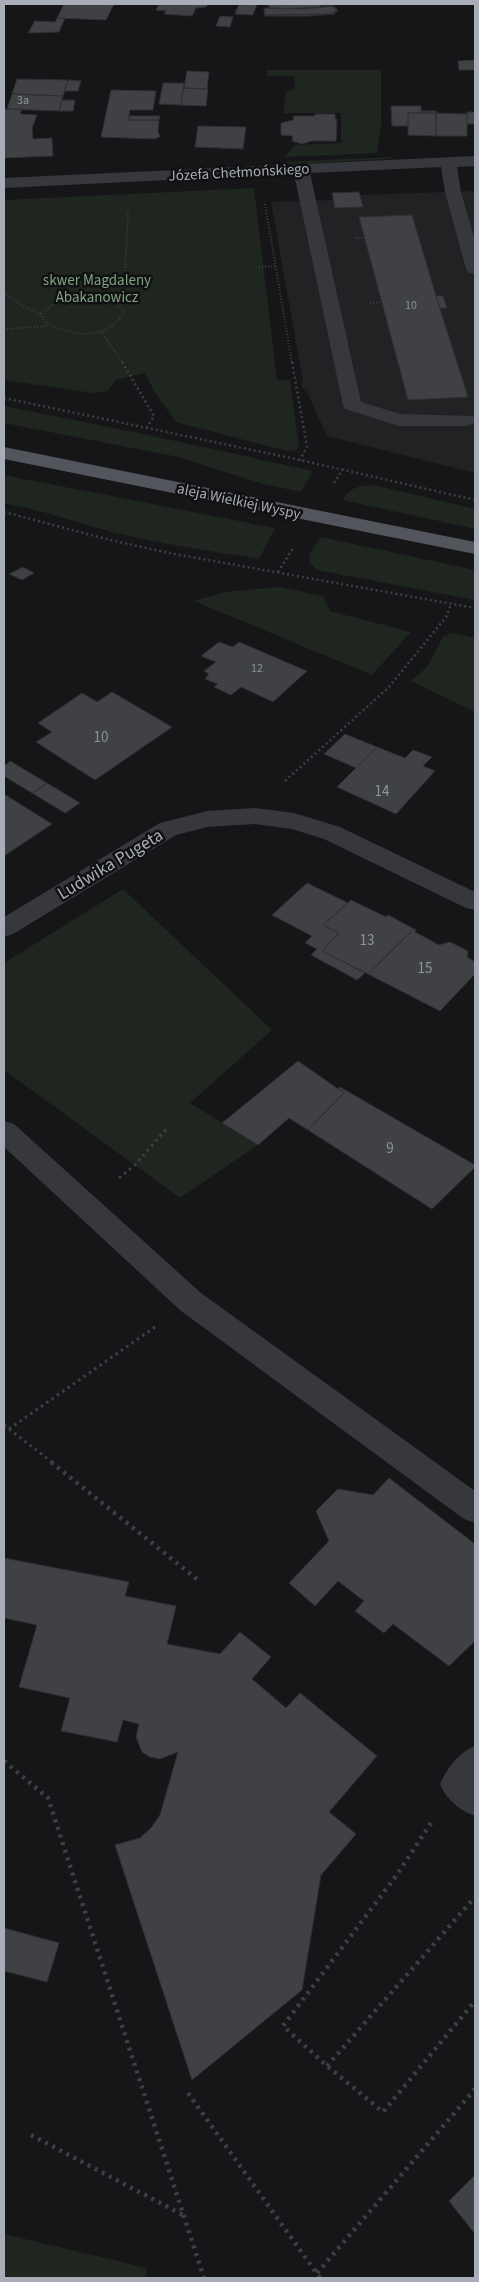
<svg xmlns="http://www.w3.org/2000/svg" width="479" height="2282" font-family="'Source Sans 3',sans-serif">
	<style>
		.built { fill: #222225 }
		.green { fill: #1e261f }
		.building { fill: #404145; stroke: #303034 }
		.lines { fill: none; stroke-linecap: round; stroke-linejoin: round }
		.path-far3 { stroke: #3d3f44; stroke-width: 2; stroke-dasharray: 1 2; stroke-linecap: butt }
		.path-far2 { stroke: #3d3f44; stroke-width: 2.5; stroke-dasharray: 2 3; stroke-linecap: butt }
		.path-far1 { stroke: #3d3f44; stroke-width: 3; stroke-dasharray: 2.5 4; stroke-linecap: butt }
		.path { stroke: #3d3f44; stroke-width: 4.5; stroke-dasharray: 3 5; stroke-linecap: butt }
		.minor { fill: #37383d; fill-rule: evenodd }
		.major { fill: #53555c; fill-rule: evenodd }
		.labels { text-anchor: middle; stroke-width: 5; stroke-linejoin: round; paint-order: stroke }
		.far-number-label { font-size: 12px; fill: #8e929b }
		.far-street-label { font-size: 15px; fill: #a8adb8; stroke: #111113 }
		.far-park-label { font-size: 15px; fill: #7fa381; stroke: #111113 }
		.number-label { font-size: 15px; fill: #8e929b }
		.street-label { font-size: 18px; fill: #a8adb8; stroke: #111113 }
	</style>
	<rect width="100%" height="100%" fill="#161618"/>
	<path class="built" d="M475 191V473L327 436 307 392 301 387 303 382 271 202 333 200 336 208 363 207 360 195Z"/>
	<path class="green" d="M266 70H381V125L377 153 285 157 295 145 341 143V113H283L286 92 294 89 295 76H268Z
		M392 157 391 159 292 164 280 162Z
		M254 188 277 380H290L299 447 296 450 287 451 176 422 154 391 145 373 116 380 108 391 93 393 4 380V200Z
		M4 406 148 435 313 471 301 492 263 484 178 457 4 423Z
		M4 475 275 528 259 559C211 551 162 544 115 533 78 523 42 510 4 503Z
		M374 485 475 509V529L343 500C349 487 360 486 374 485Z
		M321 537 475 570V600L317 570 309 562 310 553Z
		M278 587 323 596 330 611 411 632 372 675 194 601 224 592Z
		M452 633 475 638V712L411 681 427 667 443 637Z
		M123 889 272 1030 190 1103 258 1145 180 1198 4 1070V963Z
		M4 2234 147 2268 145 2278H4Z"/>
	<path class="building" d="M64 4H114L106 20 57 18Z
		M159 4H208L206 7 196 8 192 16 164 14 166 11 156 10Z
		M239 4H257L253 15 235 14Z
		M269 4H320L321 7 281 9 269 8Z
		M321 6H334L338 11 334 12 335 14 307 16H265L264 8 265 15 333 14V12L337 11 333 6Z
		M333 6 337 11 333 14 265 15V8L304 9Z
		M220 16 233 17 230 27 216 26Z
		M57 18H65L59 32 28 33 35 21 55 22Z
		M475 60V70H459L458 61Z
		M187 71 209 72 207 89 184 88Z
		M17 79 68 80 63 96 12 94Z
		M68 80 81 81 78 91H65Z
		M163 83H184L181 105 159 104Z
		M183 88 208 89 206 106 181 105Z
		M111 90 156 91 153 110H130L128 120H159L158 131 160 137 154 139 101 137Z
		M12 94 63 96 59 111 7 109Z
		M62 100H75L73 111H59Z
		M391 106H421V111H436V113H408V126H392Z
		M4 109H22L20 114 37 115 32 128 33 139 52 138 53 156 4 158Z
		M467 112H475V124H467Z
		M408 113H436V136L408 135Z
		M436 113 467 114V136H436Z
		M315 114H335V119H337L336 141H312L302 144 292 141 293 136 281 135V123L293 120 294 116H315Z
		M129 116H160L159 120H128Z
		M198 126 246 127 243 149 195 147Z
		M359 192 363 207 335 208 332 193Z
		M412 215 436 296 468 397 408 400 359 217Z
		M436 296H443L447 308H440Z
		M23 567 34 573 22 580 9 574Z
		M219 642 233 647 239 642 307 671 273 702 241 687 231 695 214 687 218 684 205 679 209 674 204 671 216 662 201 656Z
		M112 692 172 727 95 780 36 742 52 732 38 723 82 693 97 702Z
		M345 734 377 747 356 768 324 754Z
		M377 747 405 758 413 750 432 757 423 766 435 771 396 814 337 787Z
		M10 761 47 783 32 793 4 776V766Z
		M47 783 80 803 65 813 32 793Z
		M4 794 52 824 4 856Z
		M307 883 348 903 323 925 339 933 322 951 365 973 357 980 311 955 317 949 305 943 312 936 272 915Z
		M351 900 386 917 388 915 414 929 368 974 322 951 339 933 323 925Z
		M414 929 416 930 415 932 439 945 450 942 468 951 467 957 475 962V974L440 1011 368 974Z
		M298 1061 344 1093 308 1130 289 1118 258 1145 222 1123Z
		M340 1087 475 1165V1167L432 1209 308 1130 344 1093 338 1089Z
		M389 1478 475 1544V1641L449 1666 393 1624 384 1633 355 1611 364 1601 338 1581 315 1606 289 1583 329 1541 316 1511 338 1489 373 1495Z
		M4 1558 129 1582 125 1596 176 1606 167 1644 220 1654 240 1632 271 1657 252 1679 286 1708 300 1693 377 1756 329 1812 356 1834 321 1875 302 1990 192 2080 115 1845 140 1838 151 1828 160 1815 178 1752 160 1759 150 1757 142 1752 136 1737 139 1724 123 1720 117 1742 61 1731 70 1698 19 1687 37 1625 4 1618Z
		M4 1928 59 1943 47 1982 4 1971Z
		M475 2175V2234L449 2201Z"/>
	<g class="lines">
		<path class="path-far3" d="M265 204 292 363
			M355 238H365
			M259 267 276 266
			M4 292 22 306 41 314
			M84 293C102 293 113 298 124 312 109 342 67 337 43 320L41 314C54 303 67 297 84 293Z
			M112 298 122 291 125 273 128 212
			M370 303 382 302
			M4 329 48 326
			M101 331 123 363"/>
		<path class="path-far2" d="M122 362 154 416 147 427
			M292 362 307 447 300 460
			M4 398 300 460 475 500
			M334 483 343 469
			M4 512 110 540 169 553 475 608
			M278 572 293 548
			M285 781 389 687 446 617 451 604"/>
		<path class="path-far1" d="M119 1178 135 1165 168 1127
			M4 1425 53 1463
			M9 1429 155 1327"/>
		<path class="path" d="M51 1462 198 1580
			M4 1761 48 1798 204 2278
			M431 1823 396 1876 283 2026 327 2066 383 2112 475 2001
			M327 2066 475 1897
			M188 2093 320 2278
			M31 2135 183 2215
			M317 2273 475 2089"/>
		<path class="minor" d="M475 156V166L457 167 461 192 475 241V274L469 273 466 269 445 192 441 167 310 173 361 402 400 414 473 416 475 420 473 424 466 426H399L345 409 343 405 294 174 4 188V178Z
			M255 808 294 813 340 827 475 892V910L466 908 324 839 292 829 255 824 207 827 176 835 13 934 4 937V917L160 823 207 811Z
			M4 1121 14 1124 201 1293 475 1491V1523L464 1519 181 1311 4 1147Z
			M475 1746V1816C459 1810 447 1800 440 1784 448 1767 458 1753 475 1746Z"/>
		<path class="major" d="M4 447 475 542V554L4 459Z"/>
	</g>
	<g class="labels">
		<g class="far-number-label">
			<text x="23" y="104">3a</text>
			<text x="411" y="309">10</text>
			<text x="257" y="672">12</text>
		</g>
		<g class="far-street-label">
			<text transform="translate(239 172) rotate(-3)" y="5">Józefa Chełmońskiego</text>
			<text transform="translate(239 501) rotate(12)" y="5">aleja Wielkiej Wyspy</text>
		</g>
		<g class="far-park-label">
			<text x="97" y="285">skwer Magdaleny<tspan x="97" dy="17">Abakanowicz</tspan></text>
		</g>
		<g class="number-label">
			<text x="101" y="742">10</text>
			<text x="382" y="796">14</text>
			<text x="367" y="945">13</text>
			<text x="425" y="973">15</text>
			<text x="390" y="1153">9</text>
		</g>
		<g class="street-label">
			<text transform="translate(110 864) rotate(-31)" y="6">Ludwika Pugeta</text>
		</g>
	</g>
	<rect width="479" height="2282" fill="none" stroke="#a8adb8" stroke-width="10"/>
</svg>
